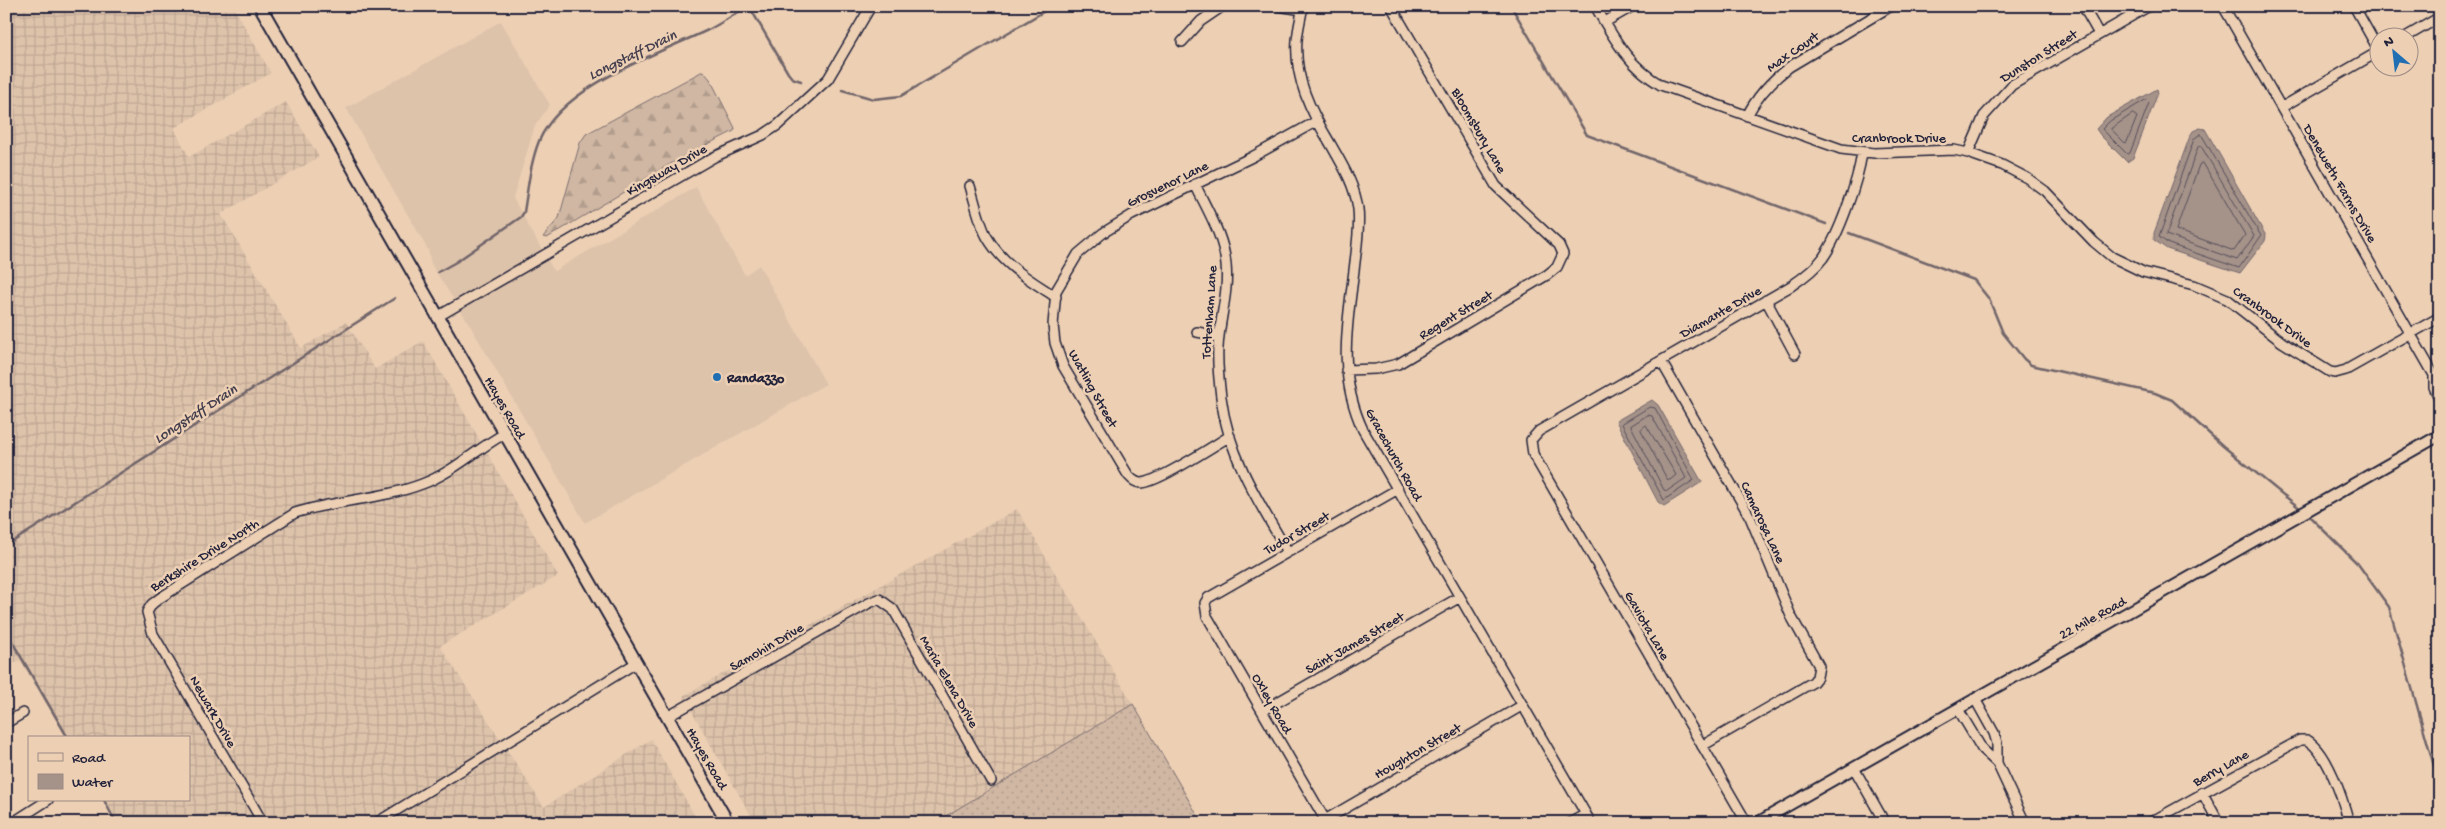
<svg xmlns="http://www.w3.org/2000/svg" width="2446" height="829" font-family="'Gochi Hand',sans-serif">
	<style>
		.built { fill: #dec3ab }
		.industrial { fill: url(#industrial-grid) }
		.grass { fill: url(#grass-dots); stroke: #796c6f }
		.forest { fill: url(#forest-firs); stroke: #796c6f }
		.water { fill: #a59289; stroke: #71656a }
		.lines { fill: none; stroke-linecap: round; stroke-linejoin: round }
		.shore { stroke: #564f5a; stroke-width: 1 }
		.stream { stroke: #71656a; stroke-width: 2.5 }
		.minor-casing { stroke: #22223b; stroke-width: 12 }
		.tertiary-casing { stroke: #22223b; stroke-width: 14 }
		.secondary-casing { stroke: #22223b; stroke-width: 15 }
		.minor { stroke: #edd0b4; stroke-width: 9 }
		.tertiary { stroke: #edd0b4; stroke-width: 10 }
		.secondary { stroke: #edd0b4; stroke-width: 11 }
		.poi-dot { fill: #1f6fb2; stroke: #edd0b4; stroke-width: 2 }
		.labels { text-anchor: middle; stroke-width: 5; stroke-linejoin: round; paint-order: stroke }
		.street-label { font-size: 14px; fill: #22223b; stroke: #edd0b4 }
		.poi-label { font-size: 14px; font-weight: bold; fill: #22223b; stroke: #edd0b4; text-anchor: start }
		.water-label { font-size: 15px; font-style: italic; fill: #433e4e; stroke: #edd0b4 }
	</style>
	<defs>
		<pattern id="industrial-grid" width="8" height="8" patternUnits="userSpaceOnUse" patternTransform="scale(1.25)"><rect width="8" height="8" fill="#dec3ab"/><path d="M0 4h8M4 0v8" fill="none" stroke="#bea794"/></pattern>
		<pattern id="grass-dots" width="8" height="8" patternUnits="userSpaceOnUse" patternTransform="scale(1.25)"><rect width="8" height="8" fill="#d0b7a3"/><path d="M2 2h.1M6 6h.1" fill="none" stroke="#b29d8d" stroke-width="1.8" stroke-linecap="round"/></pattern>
		<pattern id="forest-firs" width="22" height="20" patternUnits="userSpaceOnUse" patternTransform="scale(1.25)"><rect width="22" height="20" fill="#d0b7a3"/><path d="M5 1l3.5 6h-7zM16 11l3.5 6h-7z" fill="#b29d8d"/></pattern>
	</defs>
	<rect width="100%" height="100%" fill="#edd0b4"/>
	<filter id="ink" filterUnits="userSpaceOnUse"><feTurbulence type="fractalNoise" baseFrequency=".02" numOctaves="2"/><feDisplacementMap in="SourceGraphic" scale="10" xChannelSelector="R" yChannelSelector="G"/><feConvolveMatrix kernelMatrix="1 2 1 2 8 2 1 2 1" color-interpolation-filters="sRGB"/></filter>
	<g filter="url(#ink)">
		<path class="built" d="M501 21 550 105 535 126 513 198 554 271 696 187 745 275 759 265 826 384 585 523 465 317 439 277 431 264 428 250 346 108Z"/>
		<path class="industrial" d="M6 6H233L271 73 174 128 189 157 286 102 319 157 221 214 301 348 346 322 375 369 423 341 558 576 440 646 544 807 651 739 699 823H118L104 800H189V738H67L20 660 6 668Z
			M1017 509 1133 704 934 823H755L683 696Z"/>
		<path class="grass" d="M1133 704 1202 823H934Z"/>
		<path class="forest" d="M703 71 710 79 735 128 734 131 682 157 547 238 543 237 559 218 580 143 586 134Z"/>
		<path class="water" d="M2157 89 2158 93 2133 158 2127 162 2101 136 2096 129 2107 117Z
			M2200 128 2205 129 2266 236 2265 241 2240 273 2167 249 2154 240V233L2190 136 2193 131Z
			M1652 400 1658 405 1702 482 1664 506 1658 502 1616 421Z"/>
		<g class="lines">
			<path class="shore" d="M2146 100 2149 103 2130 153 2127 154 2102 129 2110 121Z
				M2133 114 2137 117 2127 142 2125 143 2111 129Z
				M2201 134 2261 236 2239 268 2169 244 2159 237 2194 139Z
				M2201 146 2254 236 2237 260 2166 235 2198 147Z
				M2203 163 2245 235 2234 251 2176 230 2199 165Z
				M1650 407 1655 408 1694 480 1664 500 1622 424Z
				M1648 415 1652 416 1686 478 1667 491 1664 490 1631 426Z
				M1646 425 1676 475 1670 480 1667 479 1641 430Z"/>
			<path class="stream" d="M749 6 788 73 792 78 801 81
				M1511 6 1587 135 1826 224
				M842 90 874 99 901 96 1053 6
				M1849 233 1974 280 1989 299 2003 333 2024 359 2031 365 2155 393 2172 400 2223 446 2302 510
				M438 272 456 262 521 217 524 212C528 188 530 164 539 141 562 86 657 54 708 30 722 23 735 14 748 6
				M2306 513 2358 564 2389 607 2440 787
				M6 546 395 298
				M6 631 68 738
				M104 800 116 823"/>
			<g class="minor-casing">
				<path id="minor" d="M1278 6 1303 10
					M1303 6C1301 17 1298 29 1297 40 1294 78 1311 112 1330 143 1342 164 1355 185 1358 209 1360 226 1357 245 1355 262 1348 323 1336 372 1363 430L1591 823
					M1595 6C1614 38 1628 66 1661 85L1841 149 1874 153 1954 150 1968 153 2002 165 2027 178 2045 191 2094 242 2112 257 2143 272 2194 285 2227 299 2282 342 2330 372 2335 373 2346 370 2440 317
					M2083 6 2099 34
					M2223 6 2434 375 2440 381
					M2354 6 2378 49
					M1605 22 1633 6
					M2404 38 2440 17
					M1182 42 1201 21 1223 6
					M2282 107 2378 52
					M1747 116C1757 96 1771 81 1789 67L1891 6
					M1968 153 1984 116 2012 85 2149 6
					M1195 184C1207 210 1224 236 1226 265 1229 293 1219 321 1218 348 1217 364 1219 381 1221 397 1228 455 1259 503 1288 552
					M970 186C975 202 979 222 987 237 1003 265 1030 280 1056 297
					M1766 300 1795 354
					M437 317 714 157 763 135 778 125 828 79 871 6
					M1197 332 1219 336
					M1661 361 1750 517 1791 616 1819 666 1817 677 1813 682 1702 746
					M1346 370 1376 369 1398 364 1547 275 1557 267 1563 254 1559 245 1496 186 1391 6
					M2434 375V387L2440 400
					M1230 436C1213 446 1157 483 1141 483 1135 483 1132 479 1128 475L1063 366 1055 343 1053 325 1056 291 1078 254 1103 233 1132 215 1252 157 1317 121
					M1975 699 1994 733 1997 743V763L2025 823
					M1958 709 1982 749 1997 763
					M1262 711 1460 597
					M667 717 869 603 879 599 893 609 991 781
					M6 723 23 713
					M1854 768 1885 823
					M2202 792 2219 823
					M1325 820 1523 705
					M12 823 48 800
					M263 823 153 634 147 612 152 604 160 598 295 513C336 500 383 499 422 484 452 473 477 449 504 434
					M376 823 636 663
					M1327 823 1207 616 1205 603 1208 598 1398 489
					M1570 823 1586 814
					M1747 823 1533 454 1531 440 1539 431 1791 286C1803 278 1814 270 1823 258 1839 235 1858 181 1862 153
					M2149 823 2300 740H2307C2328 752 2343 800 2349 823"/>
			</g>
			<g class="tertiary-casing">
				<path id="tertiary" d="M1757 823 2440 435"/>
			</g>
			<g class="secondary-casing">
				<path id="secondary" d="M260 6 728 823"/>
			</g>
			<use href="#minor" class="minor"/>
			<use href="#tertiary" class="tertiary"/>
			<use href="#secondary" class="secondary"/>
		</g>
	</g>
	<circle class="poi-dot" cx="717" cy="377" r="5"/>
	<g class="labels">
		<g class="street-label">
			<text transform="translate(1792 51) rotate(-35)" y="5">Max Court</text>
			<text transform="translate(2038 55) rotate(-32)" y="5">Dunston Street</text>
			<text transform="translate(1480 130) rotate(60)" y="5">Bloomsbury Lane</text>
			<text x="1899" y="142">Cranbrook Drive</text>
			<text transform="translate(666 169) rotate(-30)" y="5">Kingsway Drive</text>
			<text transform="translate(1167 183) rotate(-26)" y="5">Grosvenor Lane</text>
			<text transform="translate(2341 183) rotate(60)" y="5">Deneweth Farms Drive</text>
			<text transform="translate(1720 311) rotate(-30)" y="5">Diamante Drive</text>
			<text transform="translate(1208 312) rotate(-86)" y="5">Tottenham Lane</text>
			<text transform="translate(1455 314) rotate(-31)" y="5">Regent Street</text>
			<text transform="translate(2273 316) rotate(36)" y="5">Cranbrook Drive</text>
			<text transform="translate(1094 388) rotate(61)" y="5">Watling Street</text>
			<text transform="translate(506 407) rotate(60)" y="5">Hayes Road</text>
			<text transform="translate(1395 454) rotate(61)" y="5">Gracechurch Road</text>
			<text transform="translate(1764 522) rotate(65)" y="5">Camarosa Lane</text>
			<text transform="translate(1296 532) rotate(-30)" y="5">Tudor Street</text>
			<text transform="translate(204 554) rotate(-32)" y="5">Berkshire Drive North</text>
			<text transform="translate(2092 617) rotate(-29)" y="5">22 Mile Road</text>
			<text transform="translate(1648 625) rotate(60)" y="5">Gaviota Lane</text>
			<text transform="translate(1354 642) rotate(-30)" y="5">Saint James Street</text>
			<text transform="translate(766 646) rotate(-30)" y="5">Samohin Drive</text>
			<text transform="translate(950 681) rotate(60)" y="5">Maria Elena Drive</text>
			<text transform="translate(1273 703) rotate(60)" y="5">Oxley Road</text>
			<text transform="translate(214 711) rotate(60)" y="5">Newark Drive</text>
			<text transform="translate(1417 750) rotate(-30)" y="5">Houghton Street</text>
			<text transform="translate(708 758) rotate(60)" y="5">Hayes Road</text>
			<text transform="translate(2220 767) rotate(-29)" y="5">Berry Lane</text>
		</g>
		<g class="poi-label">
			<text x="727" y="382">Randazzo</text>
		</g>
		<g class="water-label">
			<text transform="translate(632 54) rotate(-26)" y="5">Longstaff Drain</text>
			<text transform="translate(195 413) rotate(-33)" y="5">Longstaff Drain</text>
		</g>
	</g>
	<rect width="2446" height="829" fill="none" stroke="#edd0b4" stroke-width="25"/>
	<rect x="12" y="12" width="2421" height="804" fill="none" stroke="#22223b" stroke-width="2" filter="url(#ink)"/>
	<rect x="28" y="736" width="162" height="65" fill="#edd0b4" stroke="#9c8a84"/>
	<rect x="38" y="753" width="25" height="8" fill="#edd0b4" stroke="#9c8a84"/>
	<text x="72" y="762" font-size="15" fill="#22223b">Road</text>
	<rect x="38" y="774" width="25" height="15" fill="#a59289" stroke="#9c8a84"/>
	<text x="72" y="786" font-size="15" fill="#22223b">Water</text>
	<g transform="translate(2394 52) rotate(332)"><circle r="24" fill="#edd0b4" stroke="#9c8a84"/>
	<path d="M0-4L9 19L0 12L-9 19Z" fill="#1f6fb2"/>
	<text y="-8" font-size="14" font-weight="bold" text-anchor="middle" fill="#22223b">N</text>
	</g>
</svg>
